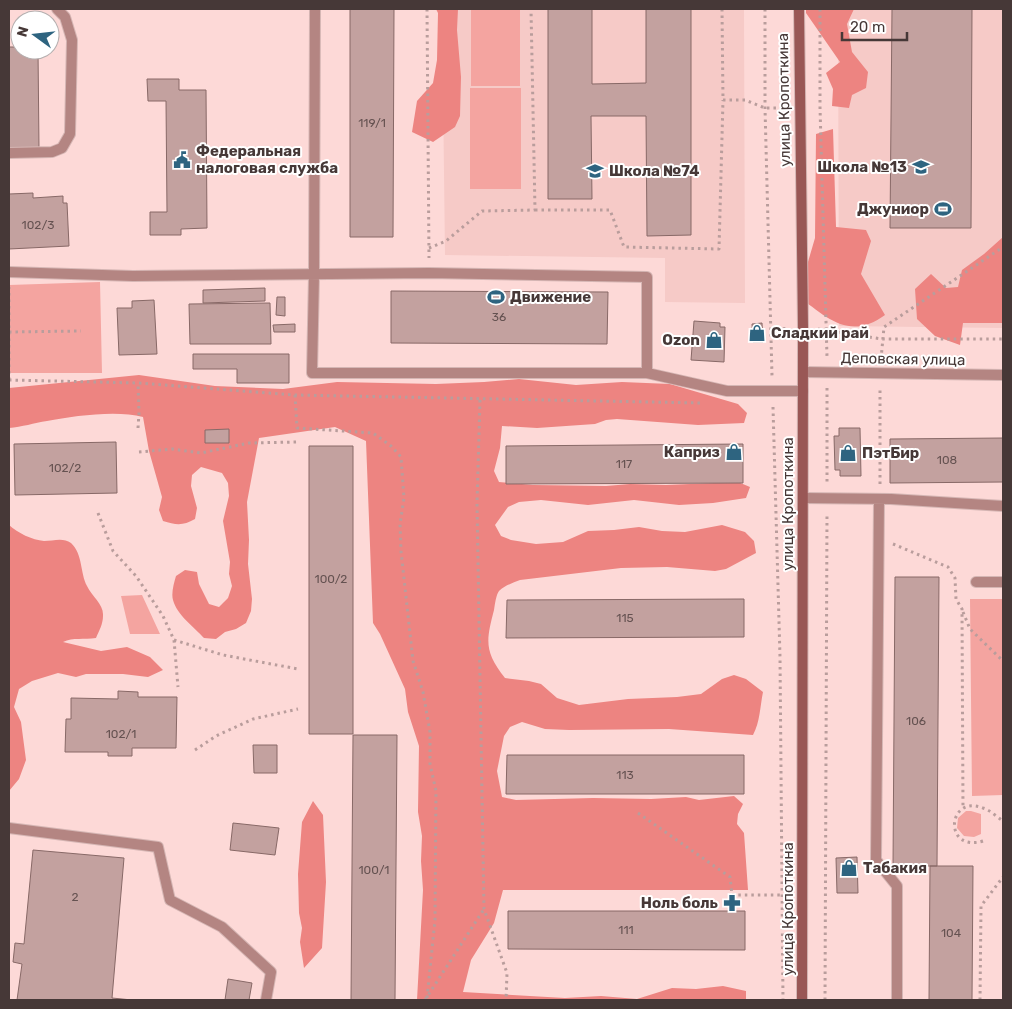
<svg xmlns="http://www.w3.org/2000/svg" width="1012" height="1009" font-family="Rubik,sans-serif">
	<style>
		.built { fill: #f6cac7 }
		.green { fill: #f4a4a0 }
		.forest { fill: #ed8481 }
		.building { fill: #c3a19f; stroke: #886967 }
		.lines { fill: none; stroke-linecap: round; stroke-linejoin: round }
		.service-casing { stroke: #d5b6b4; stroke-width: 12 }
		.minor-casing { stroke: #d5b6b4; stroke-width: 12 }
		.secondary-casing { stroke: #d5b6b4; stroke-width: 12 }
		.path { stroke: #b99d9c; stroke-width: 3; stroke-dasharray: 2.5 4; stroke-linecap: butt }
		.service { stroke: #b48582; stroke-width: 10 }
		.minor { stroke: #b48582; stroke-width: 10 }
		.secondary { stroke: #995755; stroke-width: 10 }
		.labels { text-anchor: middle; stroke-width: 4; stroke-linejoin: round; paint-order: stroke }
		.number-label { font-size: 12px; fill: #655251 }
		.street-label { font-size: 15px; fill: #463837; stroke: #fff }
		.poi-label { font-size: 15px; font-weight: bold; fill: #463837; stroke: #fff; text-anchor: start }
	</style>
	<rect width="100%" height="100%" fill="#fdd9d7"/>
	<path class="built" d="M442 9H744L745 303 665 302V258L445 255Z
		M838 9H1003V328L839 326Z"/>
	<path class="green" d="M471 9H520V86H471Z
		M470 88H521V189H470Z
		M100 282 102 373H9V285Z
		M142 595 160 634H130L121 596Z
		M970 599H1003V795L972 796Z
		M966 811H971L981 814V834L974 837 964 836 957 828 958 818Z"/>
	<path class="forest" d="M436 9H458L457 30 461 77 460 116 455 127 433 142 412 132 417 101 433 83 437 60 438 13Z
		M806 9H854L847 24 852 52 868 72 866 88 852 95 849 108 832 106 833 89 826 73 840 62 806 13Z
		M833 129 836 227 866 230 871 241 861 274 885 315C850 341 827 318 798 296L815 238 816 134Z
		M1003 237V323H963L960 345 935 336 917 319 915 289 931 274 946 288 958 287 962 270 984 254Z
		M139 375 215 386 283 389 337 382 436 384 484 382 519 379 576 385 622 382 670 384 738 404 747 413 744 423 698 425 617 419 606 420 595 424 537 428 502 426 500 448 494 471 499 482 533 485 606 486 630 484 666 485 738 482 750 487 746 498 713 503 679 505 634 500 588 505 541 500 519 502 508 507 495 525 501 536 511 540 536 544 563 542 588 531 614 530 639 527 662 531 685 532 722 525 745 532 754 541 756 553 726 569 715 571 667 567 621 568 520 580C513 583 505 585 499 591 496 595 495 604 494 610 486 641 484 651 505 678L529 681 541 684 557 698 579 705 628 699 677 697 701 694 722 679 734 675 746 679 763 692C760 707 760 722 753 735L669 729 569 730 545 729 522 722 510 727 504 736 497 771 502 797 516 800 593 798 651 799 686 797 699 800 734 796 743 804 738 814 737 824 744 833 748 890H503L494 923 471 960 463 992 565 998 601 996 637 999 672 988 696 989 723 986 746 991V1000H417L423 890 421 861 422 836 418 812 419 746 408 712 405 689 380 634 373 623 366 441 335 427 259 438 247 502 249 540 248 564 252 599 251 611 246 623 236 629 225 632 216 639 204 638C194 627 177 615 173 600 171 593 174 583 176 576L185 570 197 572 199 584 209 604 219 607 228 598 232 586 229 574 230 562 223 521 229 496 228 483 222 473 201 467 192 475 191 486 197 508 195 519C183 526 176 525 163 521L159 510 162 497 149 451 143 417C116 410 74 416 47 421 34 423 22 427 9 428V388Z
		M9 525C18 533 32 540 44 541 53 541 63 537 71 543 83 554 80 573 87 586 92 597 104 604 103 616 103 624 99 631 96 638 84 640 73 637 63 642L101 651 127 647 150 657 163 670 148 677 123 674H86L76 677 58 673 32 681 19 689 14 707 21 722 26 760 19 779 9 791Z
		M313 801 323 815 326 882 322 948 304 968 300 942 302 928 299 913 298 874 302 822Z"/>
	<path class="building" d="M350 9H394L393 237H350Z
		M548 9H592V84L646 83V9H691V235L647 236 646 116H591L592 199H548Z
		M892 9H972L971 228H890Z
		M9 47H20V50H38L39 149H9Z
		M147 79H179V90H206L207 228 181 229V235H150V212H167L166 101H148Z
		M33 193V198L63 196V203H67L69 246 9 249V194Z
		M265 288V301L203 303V290Z
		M391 291 608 292 607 344 391 343Z
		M277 297H285V316L276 315Z
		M154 300 157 354 119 355 117 308H132V301Z
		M270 303 271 344H190L189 304Z
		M694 321 720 323V327H725L724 362 691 360Z
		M762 323 763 342H753L752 324Z
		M295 324V332H274L273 325Z
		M193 354H289V383H237V369H193Z
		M839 428H860L861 476H840V470H835L834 436H839Z
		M229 429V443H205V430Z
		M1003 438V482L890 483V439Z
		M116 442 117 493 15 495 14 444Z
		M743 444V483L506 484V446Z
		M309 446H353V734H309Z
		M895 577H939L937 866H893Z
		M744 599V637L506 638 507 600Z
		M118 691 138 692V697H177L176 748H132V756H108V752H65L66 719H71V698L118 699Z
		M353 735H397L395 1000H351Z
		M253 745H277V773H254Z
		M507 755H744V794H506Z
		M233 823 279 828 275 855 230 850Z
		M33 850 124 858 112 998 132 1000H17L22 964 13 962 15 943 24 944Z
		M857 857 858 893H837L836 858Z
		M930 866H973L972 1000H929Z
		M508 911H745V950L508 949Z
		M228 979 252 983 249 1000H225Z"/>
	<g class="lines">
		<g class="service-casing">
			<path id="service" d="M315 9 314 275 312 373H647
				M9 153 52 152 62 148 70 134 72 40 65 17 57 9
				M9 272 133 276 429 273 647 277V373L727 391H803
				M803 498 891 499 1003 506
				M879 499 876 860 897 886V1000
				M976 582H1003
				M9 828 158 847 170 900 222 927 271 972 266 1000"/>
		</g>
		<g class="minor-casing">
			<path id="minor" d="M803 372 1003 375"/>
		</g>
		<g class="secondary-casing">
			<path id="secondary" d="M799 9 803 328 802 1000"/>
		</g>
		<path class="path" d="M427 9 429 258
			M722 9 723 100H745L765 108H785
			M765 9V108L772 376
			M820 9V107L827 357
			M535 210H610L624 247 719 249 723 100
			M429 248 446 241 482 211 535 210 531 9
			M818 329 882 339H1003
			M770 330 789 328
			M9 332 81 331
			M881 359 884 327 1003 247
			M9 380 138 383 295 395 700 403
			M9 380V287
			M827 388V482
			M295 395 297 428 373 433 391 446 401 457 404 498 400 524 401 551 413 661 423 692 430 732V764L436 791 435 920 427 998
			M480 400 477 503 484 909 507 973 506 1000
			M773 407 780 657 783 1000
			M138 428 139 413 138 383
			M139 452 172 449 201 453 249 443 297 442
			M880 484V388
			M98 513 113 551 136 576 163 616 174 640 178 687
			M893 544 948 567 955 578 956 599 962 609 963 808
			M963 612 970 629 1003 661
			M174 640 223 655 298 669
			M195 750 216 736 253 719 298 709
			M638 813 730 877 732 895H782
			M983 841C943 853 947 794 983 808 990 810 997 817 1003 821
			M425 1000 484 909
			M825 1000 827 513
			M980 1000 981 906 1003 877"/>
		<use href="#service" class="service"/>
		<use href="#minor" class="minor"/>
		<use href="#secondary" class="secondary"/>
	</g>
	<defs>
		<g id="civic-bare" transform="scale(1.35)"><path d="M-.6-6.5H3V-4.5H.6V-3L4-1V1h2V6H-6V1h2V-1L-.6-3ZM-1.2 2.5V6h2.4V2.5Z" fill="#2e6480" stroke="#fff" stroke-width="2.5" paint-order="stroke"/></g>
		<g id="school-bare" transform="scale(1.35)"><path d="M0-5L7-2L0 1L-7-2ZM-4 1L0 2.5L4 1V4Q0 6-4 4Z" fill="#2e6480" stroke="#fff" stroke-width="2.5" paint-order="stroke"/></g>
		<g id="stadium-bare" transform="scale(1.35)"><path d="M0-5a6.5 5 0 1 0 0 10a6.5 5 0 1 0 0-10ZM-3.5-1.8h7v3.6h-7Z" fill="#2e6480" stroke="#fff" stroke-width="2.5" paint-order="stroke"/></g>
		<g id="shop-bare" transform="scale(1.35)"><path d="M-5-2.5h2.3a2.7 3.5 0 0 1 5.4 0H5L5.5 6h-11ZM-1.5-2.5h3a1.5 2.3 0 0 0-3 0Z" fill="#2e6480" stroke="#fff" stroke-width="2.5" paint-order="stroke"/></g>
		<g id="pharmacy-bare" transform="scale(1.35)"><path d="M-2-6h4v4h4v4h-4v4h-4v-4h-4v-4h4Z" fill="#2e6480" stroke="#fff" stroke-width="2.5" paint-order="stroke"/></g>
	</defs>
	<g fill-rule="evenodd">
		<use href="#civic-bare" x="182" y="160"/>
		<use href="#school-bare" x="921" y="167"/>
		<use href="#school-bare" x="595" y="171"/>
		<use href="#stadium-bare" x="943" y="209"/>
		<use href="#stadium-bare" x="496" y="297"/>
		<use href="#shop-bare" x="757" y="333"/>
		<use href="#shop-bare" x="714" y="340"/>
		<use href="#shop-bare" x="734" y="452"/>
		<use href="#shop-bare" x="848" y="453"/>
		<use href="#shop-bare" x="849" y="868"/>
		<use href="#pharmacy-bare" x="732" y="903"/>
	</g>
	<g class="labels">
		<g class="number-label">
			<text x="372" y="127">119/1</text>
			<text x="38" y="229">102/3</text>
			<text x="499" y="321">36</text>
			<text x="947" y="464">108</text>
			<text x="624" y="468">117</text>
			<text x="65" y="472">102/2</text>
			<text x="331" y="583">100/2</text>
			<text x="625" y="622">115</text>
			<text x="916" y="725">106</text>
			<text x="121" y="738">102/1</text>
			<text x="625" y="779">113</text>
			<text x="374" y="874">100/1</text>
			<text x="75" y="901">2</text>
			<text x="626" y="934">111</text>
			<text x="951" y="937">104</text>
		</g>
		<g class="street-label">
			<text transform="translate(784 100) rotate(-91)" y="5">улица Кропоткина</text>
			<text transform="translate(903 359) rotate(1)" y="5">Деповская улица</text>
			<text transform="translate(788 504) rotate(-90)" y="5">улица Кропоткина</text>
			<text transform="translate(788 909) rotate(-90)" y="5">улица Кропоткина</text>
		</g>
		<g class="poi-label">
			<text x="196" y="156">Федеральная<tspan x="196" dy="17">налоговая служба</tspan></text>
			<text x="907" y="172" text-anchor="end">Школа №13</text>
			<text x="609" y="176">Школа №74</text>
			<text x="929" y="214" text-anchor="end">Джуниор</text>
			<text x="510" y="302">Движение</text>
			<text x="771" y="338">Сладкий рай</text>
			<text x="700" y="345" text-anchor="end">Ozon</text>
			<text x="720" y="457" text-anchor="end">Каприз</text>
			<text x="862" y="458">ПэтБир</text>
			<text x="863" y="873">Табакия</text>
			<text x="718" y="908" text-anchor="end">Ноль боль</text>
		</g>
	</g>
	<rect width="1012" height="1009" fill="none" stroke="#463837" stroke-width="20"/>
	<g transform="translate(35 35) rotate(285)"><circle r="24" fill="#ffffff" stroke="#b5afaf"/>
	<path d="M0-4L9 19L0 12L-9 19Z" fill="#2e6480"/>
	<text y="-8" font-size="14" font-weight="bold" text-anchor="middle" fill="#463837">N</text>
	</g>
	<path d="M842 32v8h65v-8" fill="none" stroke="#463837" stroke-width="2.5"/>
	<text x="850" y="32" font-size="15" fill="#463837" stroke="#ffffff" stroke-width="4" paint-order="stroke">20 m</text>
</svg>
